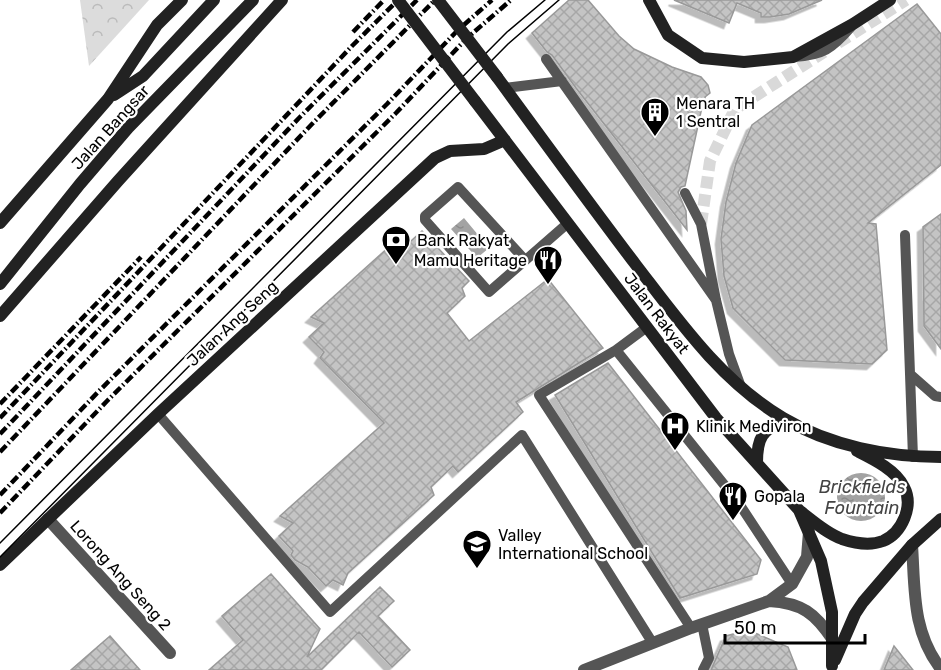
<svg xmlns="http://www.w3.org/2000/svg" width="941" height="670" font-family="Rubik,sans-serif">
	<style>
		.forest { fill: url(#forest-crowns) }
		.water { fill: url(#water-ripples) }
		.building { fill: url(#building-cross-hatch); stroke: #999; stroke-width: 1.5; filter: url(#shadow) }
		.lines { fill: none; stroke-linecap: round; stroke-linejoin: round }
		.street-tunnel { stroke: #d9d9d9; stroke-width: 12; stroke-dasharray: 12 6; stroke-linecap: butt }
		.lane { stroke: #555; stroke-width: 10 }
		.street { stroke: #555; stroke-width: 12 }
		.secondary { stroke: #222; stroke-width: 12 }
		.tram { stroke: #000; stroke-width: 1.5 }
		.rail { stroke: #000; stroke-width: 4.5; stroke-dasharray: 9 3 1.5 3; stroke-linecap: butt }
		.secondary-bridge { stroke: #222; stroke-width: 12 }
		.labels { text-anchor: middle; stroke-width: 4.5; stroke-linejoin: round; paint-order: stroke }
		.poi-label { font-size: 16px; fill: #000; stroke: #fff; text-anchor: start }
		.street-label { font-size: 16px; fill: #000; stroke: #fff }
		.water-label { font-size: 18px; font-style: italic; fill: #444; stroke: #fff }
	</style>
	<defs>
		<pattern id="forest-crowns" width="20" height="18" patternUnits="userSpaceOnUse" patternTransform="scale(1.5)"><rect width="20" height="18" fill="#dcdcdc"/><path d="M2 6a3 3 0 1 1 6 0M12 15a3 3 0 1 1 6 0" fill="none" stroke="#bbb"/></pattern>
		<pattern id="water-ripples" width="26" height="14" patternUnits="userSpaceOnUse" patternTransform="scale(1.5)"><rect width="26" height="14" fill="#a3a3a3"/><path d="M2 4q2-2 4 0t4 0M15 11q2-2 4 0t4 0" fill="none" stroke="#8b8b8b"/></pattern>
		<pattern id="building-cross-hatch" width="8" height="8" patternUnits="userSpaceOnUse" patternTransform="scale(1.5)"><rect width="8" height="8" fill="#c4c4c4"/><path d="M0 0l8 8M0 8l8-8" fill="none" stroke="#a7a7a7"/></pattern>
		<filter id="shadow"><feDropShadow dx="-5.5" dy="5.5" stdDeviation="0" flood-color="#0004"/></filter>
	</defs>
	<rect width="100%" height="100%" fill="#fff"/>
	<path class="forest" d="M80 0H149L89 66Z"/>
	<path class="water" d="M464 218 489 248 477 258 451 229Z
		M837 497a24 24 0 1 1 48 0a24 24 0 1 1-48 0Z"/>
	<path class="building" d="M569 0H588L619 36 634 49 672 67 701 77 708 85 710 93 705 97 706 105 702 107 685 186 681 187 678 192 686 211 687 230 576 88 552 55 547 52 532 33Z
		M674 0H822L789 14 770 17H761V13L737 3 729 23Z
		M917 4 941 34V165L868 223 876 224 887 350 872 364 785 360 733 308 724 276 721 239 726 202 736 163 752 125Z
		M941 214V349L924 326 923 227Z
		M422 231 469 281 462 288 465 296 447 313 469 341 548 279 603 348 516 402 523 412 458 472 453 466 431 487 434 495 348 573 343 585 333 580 326 586 308 567 295 560 291 555 293 551 279 536 293 523 280 516 384 423 320 358 324 352 309 337 324 323 311 317 400 237 411 241Z
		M608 363 761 560 757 574 680 598 555 395Z
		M271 574 320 629 307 657 380 587 394 601 378 616 410 650 392 667 359 632 321 670H209L243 640 222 616Z
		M748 630 788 647 797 670H711L726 636Z
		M110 636 140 670H71Z
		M894 646 913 670H884Z"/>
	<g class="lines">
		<path class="street-tunnel" d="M838 43 906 0
			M701 224 710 161 735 109 824 52"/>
		<path class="lane" d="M794 57C823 55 832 49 851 27
			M546 59 716 300
			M505 88 562 81
			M685 193 701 224 716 300 729 354 741 387
			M905 235 913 457
			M525 260 458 187 425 216V220L489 292 568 223
			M647 327 616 350 738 502 792 584
			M616 350 539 395 691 628
			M910 374 935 396 941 397
			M158 414 330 612 522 435 652 642
			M702 624 709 658 703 670"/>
		<path class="street" d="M48 519 170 653
			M912 545C915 590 912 632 941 669
			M769 601C802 603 815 613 833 640
			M584 670 691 628 769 601 792 584 807 557 809 532"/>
		<path class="secondary" d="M649 0 668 35 702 58 744 62 793 57 853 24 890 0
			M497 77C543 140 589 203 636 265 679 321 721 381 783 418 830 446 888 457 941 457
			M114 95 143 76 214 0
			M475 101 716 418 799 510 821 561 832 612V666
			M0 223 108 99 157 25 182 0
			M0 284 80 184 128 128 253 0
			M0 316 118 181 282 0
			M757 463C757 437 762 431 785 419
			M800 511C813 521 826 533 842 539 854 543 870 546 883 541 902 533 914 506 904 487 896 470 873 459 857 451
			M0 565 158 414 435 158 450 151 484 149 505 140
			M835 660 855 614 863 602 912 545 941 519"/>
		<path class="tram" d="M0 543 507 32 545 0
			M0 557 508 44 559 0"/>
		<path class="rail" d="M353 32 384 0
			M0 404 141 257
			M0 418 352 46 398 0
			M0 434 299 118 417 0
			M0 452 312 124 435 0
			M0 495 98 392 387 104 457 31 492 0
			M0 513 107 401 396 113 466 39 511 0"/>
		<path class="secondary-bridge" d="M398 0 475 101
			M438 0 497 77"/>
	</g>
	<defs>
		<g id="building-pin" transform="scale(1.5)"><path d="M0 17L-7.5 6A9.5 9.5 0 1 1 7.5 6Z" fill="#000" stroke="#fff"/><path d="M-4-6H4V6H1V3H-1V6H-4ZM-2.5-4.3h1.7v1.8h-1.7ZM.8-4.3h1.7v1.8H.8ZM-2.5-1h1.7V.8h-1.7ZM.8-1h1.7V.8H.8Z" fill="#fff"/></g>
		<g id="bank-pin" transform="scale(1.5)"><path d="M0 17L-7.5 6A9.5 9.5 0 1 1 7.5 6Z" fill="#000" stroke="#fff"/><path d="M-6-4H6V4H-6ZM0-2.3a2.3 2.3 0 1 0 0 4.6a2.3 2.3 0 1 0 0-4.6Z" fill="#fff"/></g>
		<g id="restaurant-pin" transform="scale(1.5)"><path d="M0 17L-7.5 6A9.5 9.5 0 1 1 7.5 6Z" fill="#000" stroke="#fff"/><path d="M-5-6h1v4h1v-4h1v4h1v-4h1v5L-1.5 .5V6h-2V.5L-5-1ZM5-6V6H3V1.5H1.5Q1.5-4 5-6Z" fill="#fff"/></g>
		<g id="hospital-pin" transform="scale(1.5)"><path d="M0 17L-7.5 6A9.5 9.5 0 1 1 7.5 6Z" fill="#000" stroke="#fff"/><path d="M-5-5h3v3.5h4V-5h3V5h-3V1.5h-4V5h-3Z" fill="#fff"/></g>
		<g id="school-pin" transform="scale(1.5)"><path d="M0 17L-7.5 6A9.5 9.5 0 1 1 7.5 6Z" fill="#000" stroke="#fff"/><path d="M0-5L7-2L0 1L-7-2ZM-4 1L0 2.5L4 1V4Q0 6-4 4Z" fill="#fff"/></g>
	</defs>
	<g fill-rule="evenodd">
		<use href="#building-pin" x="655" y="112"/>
		<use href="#bank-pin" x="396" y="240"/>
		<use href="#restaurant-pin" x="548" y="260"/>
		<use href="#hospital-pin" x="675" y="426"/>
		<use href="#restaurant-pin" x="733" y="496"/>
		<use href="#school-pin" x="477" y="544"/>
	</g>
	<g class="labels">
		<g class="poi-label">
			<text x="676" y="109">Menara TH<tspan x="676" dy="18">1 Sentral</tspan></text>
			<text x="417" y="246">Bank Rakyat</text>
			<text x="527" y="266" text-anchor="end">Mamu Heritage</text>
			<text x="696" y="432">Klinik Mediviron</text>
			<text x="754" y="502">Gopala</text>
			<text x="498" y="541">Valley<tspan x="498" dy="18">International School</tspan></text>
		</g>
		<g class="street-label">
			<text transform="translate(110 127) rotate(-48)" y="6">Jalan Bangsar</text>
			<text transform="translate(657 313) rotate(53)" y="6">Jalan Rakyat</text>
			<text transform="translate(232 323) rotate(-43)" y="6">Jalan Ang Seng</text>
			<text transform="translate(121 575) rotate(48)" y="6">Lorong Ang Seng 2</text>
		</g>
		<g class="water-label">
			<text x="862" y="493">Brickfields<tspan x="862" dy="21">Fountain</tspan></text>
		</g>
	</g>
	<path d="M725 634v9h140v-9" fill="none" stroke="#000000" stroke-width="3"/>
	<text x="734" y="634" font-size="18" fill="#000000" stroke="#ffffff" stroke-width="4.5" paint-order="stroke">50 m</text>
</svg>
